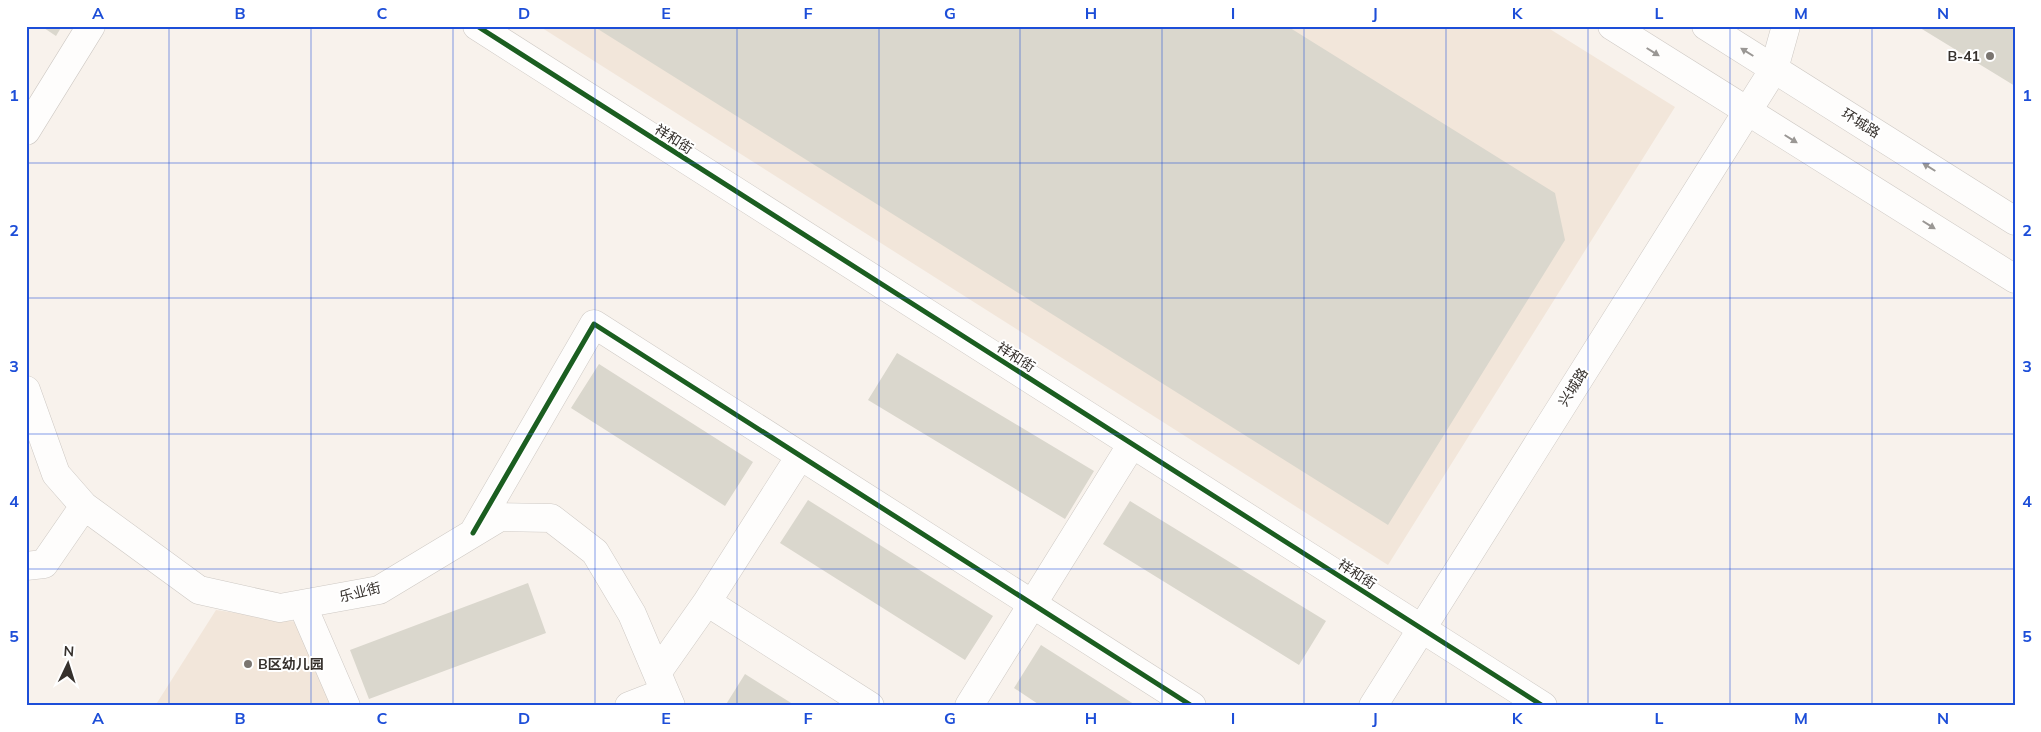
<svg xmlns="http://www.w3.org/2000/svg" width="2041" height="732" font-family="Mulish,'Noto Sans SC',sans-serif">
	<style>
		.built { fill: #f2e6da }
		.building { fill: #dad7cd }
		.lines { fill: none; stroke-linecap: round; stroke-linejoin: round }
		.minor-casing { stroke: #cec9c4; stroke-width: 29 }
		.major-casing { stroke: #cec9c4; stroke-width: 29 }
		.minor { stroke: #fefdfc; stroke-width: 28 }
		.major { stroke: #fefdfc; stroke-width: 28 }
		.cycleway-casing { stroke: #fff; stroke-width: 8 }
		.cycleway { stroke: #1b5e20; stroke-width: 5 }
		.oneway { fill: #9a9794 }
		.grid { fill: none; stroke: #1d4ed8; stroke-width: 1; stroke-opacity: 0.55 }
		.poi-dot { fill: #7a7570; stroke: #fff; stroke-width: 2 }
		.labels { text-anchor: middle; stroke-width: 4; stroke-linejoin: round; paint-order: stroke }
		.poi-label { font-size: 14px; font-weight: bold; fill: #36312d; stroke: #fff; text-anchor: end }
		.street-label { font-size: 14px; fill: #36312d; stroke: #fff }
		.neatline { fill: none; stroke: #1d4ed8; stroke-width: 2 }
		.grid-label { font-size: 16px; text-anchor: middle; font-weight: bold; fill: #1d4ed8 }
	</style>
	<rect width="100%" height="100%" fill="#f8f2ec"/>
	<path class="built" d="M539 26H1545L1675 107 1388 565Z
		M216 610 297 622 332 706H155Z"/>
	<path class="building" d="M41 26H62L56 36Z
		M593 26H1287L1555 193 1565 240 1388 525Z
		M1917 26H2015V86Z
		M897 353 1094 471 1065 519 868 400Z
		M599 364 753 462 725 506 571 408Z
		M808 500 993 616 965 660 780 543Z
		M1130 501 1326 621 1299 665 1103 544Z
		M528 583 546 633 369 699 350 650Z
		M1041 645 1137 706H1041L1014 688Z
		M745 674 796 706H725Z"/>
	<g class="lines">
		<g class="minor-casing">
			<path id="minor" d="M477 26 1543 706
				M26 131 91 26
				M26 390 56 474 84 506 199 590 280 608 379 590 500 517 551 518 595 552 632 614 671 706
				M800 456 707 602 870 706
				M473 533 594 324 1192 706
				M26 566 44 564 84 506
				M302 604 346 706
				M657 673 707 602
				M629 706 665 692
				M969 706 1132 444
				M1373 706 1774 69 1786 26"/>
		</g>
		<g class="major-casing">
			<path id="major" d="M1612 26 2015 279
				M1706 26 2015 221"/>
		</g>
		<use href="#minor" class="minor"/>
		<use href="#major" class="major"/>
		<g class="cycleway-casing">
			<path id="cycleway" d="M477 26 1543 706
				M473 533 594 324 1192 706"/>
		</g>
		<use href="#cycleway" class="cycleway"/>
	</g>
	<defs><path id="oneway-solid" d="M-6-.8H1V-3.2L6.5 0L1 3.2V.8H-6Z" transform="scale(1.25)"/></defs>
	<g class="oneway">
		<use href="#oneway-solid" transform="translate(1653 52) rotate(32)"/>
		<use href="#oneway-solid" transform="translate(1747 52) rotate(-148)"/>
		<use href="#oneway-solid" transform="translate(1791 139) rotate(32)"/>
		<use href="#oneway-solid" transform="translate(1929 167) rotate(-148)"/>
		<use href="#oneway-solid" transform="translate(1929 225) rotate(32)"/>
	</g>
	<path class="grid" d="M169 26V706M311 26V706M453 26V706M595 26V706M737 26V706M879 26V706M1020 26V706M1162 26V706M1304 26V706M1446 26V706M1588 26V706M1730 26V706M1872 26V706M26 163H2015M26 298H2015M26 434H2015M26 569H2015"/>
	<g class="poi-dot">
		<circle cx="1990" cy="56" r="5"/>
		<circle cx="248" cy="664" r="5"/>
	</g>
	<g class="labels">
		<g class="poi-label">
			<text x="1980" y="61">B-41</text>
			<text x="258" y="669" text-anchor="start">B区幼儿园</text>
		</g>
		<g class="street-label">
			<text transform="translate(1861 123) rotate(32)" y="5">环城路</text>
			<text transform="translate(674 139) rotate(32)" y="5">祥和街</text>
			<text transform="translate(1016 357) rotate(33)" y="5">祥和街</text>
			<text transform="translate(1573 387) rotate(-58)" y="5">兴城路</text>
			<text transform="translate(1357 574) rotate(33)" y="5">祥和街</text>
			<text transform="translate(360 592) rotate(-14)" y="5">乐业街</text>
		</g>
	</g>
	<rect width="2041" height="732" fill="none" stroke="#ffffff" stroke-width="55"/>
	<g transform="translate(68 664) rotate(4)" stroke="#ffffff" stroke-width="4" paint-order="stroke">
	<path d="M0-4L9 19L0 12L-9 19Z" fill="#36312d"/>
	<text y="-8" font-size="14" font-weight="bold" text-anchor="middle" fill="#36312d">N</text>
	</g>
	<rect x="28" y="28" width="1986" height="676" class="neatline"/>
	<g class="grid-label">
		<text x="98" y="19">A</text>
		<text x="240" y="19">B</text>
		<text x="382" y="19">C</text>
		<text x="524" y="19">D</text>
		<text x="666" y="19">E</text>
		<text x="808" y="19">F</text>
		<text x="950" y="19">G</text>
		<text x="1091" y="19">H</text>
		<text x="1233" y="19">I</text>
		<text x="1375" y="19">J</text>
		<text x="1517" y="19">K</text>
		<text x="1659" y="19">L</text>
		<text x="1801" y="19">M</text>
		<text x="1943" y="19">N</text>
		<text x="14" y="101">1</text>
		<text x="2027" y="101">1</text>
		<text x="14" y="236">2</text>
		<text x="2027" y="236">2</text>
		<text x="14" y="372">3</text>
		<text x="2027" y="372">3</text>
		<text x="14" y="507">4</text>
		<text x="2027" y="507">4</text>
		<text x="14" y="642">5</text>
		<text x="2027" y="642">5</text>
		<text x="98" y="724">A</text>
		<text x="240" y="724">B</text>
		<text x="382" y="724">C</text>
		<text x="524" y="724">D</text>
		<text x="666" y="724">E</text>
		<text x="808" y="724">F</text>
		<text x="950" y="724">G</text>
		<text x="1091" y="724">H</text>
		<text x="1233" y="724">I</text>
		<text x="1375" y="724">J</text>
		<text x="1517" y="724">K</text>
		<text x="1659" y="724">L</text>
		<text x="1801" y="724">M</text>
		<text x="1943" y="724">N</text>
	</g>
</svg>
